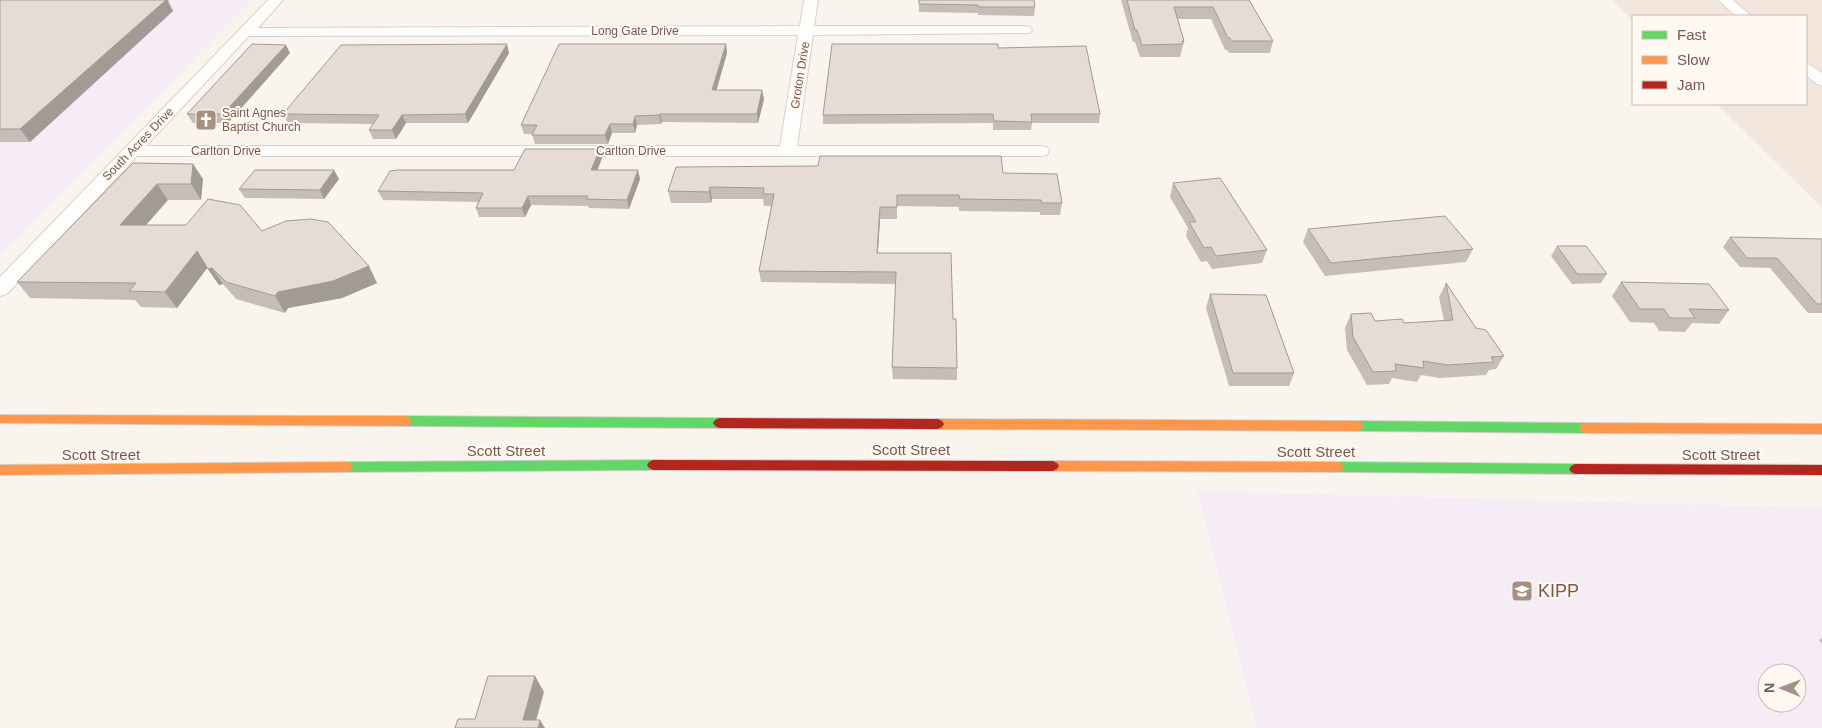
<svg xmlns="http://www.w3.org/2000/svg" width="1822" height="728" font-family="Helvetica,sans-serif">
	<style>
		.residential { fill: #f3e6dc }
		.education { fill: #f6ecf5; fill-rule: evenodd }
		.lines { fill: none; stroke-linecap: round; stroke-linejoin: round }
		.street-casing { stroke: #d9d1cc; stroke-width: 2 }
		.fast-casing { stroke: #dad0ca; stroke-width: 2 }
		.slow-casing { stroke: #dad0ca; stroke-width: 2 }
		.jam-casing { stroke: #dad0ca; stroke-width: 2 }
		.street { fill: #fefdfc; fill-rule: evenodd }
		.fast { fill: #63d668; fill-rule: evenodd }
		.slow { fill: #ff974d; fill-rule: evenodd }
		.jam { fill: #b3261e; fill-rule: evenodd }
		.wall { fill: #c7bdb7 }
		.shaded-wall { fill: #a29a95 }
		.building { fill: #e7dcd5; stroke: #a29a95 }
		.labels { text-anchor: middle; stroke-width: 4; stroke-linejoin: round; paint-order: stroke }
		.far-street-label { font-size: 12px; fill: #7c584a; stroke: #fff9f2 }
		.far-poi-label { font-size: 12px; fill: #7c584a; stroke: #fff9f2; text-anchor: start }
		.street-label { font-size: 15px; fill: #7c584a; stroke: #fff9f2 }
		.near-poi-label { font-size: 18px; fill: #7c584a; stroke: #fff9f2; text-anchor: start }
	</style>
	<rect width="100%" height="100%" fill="#faf4ee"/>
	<path class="residential" d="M1612 0H1822V208L1717 104H1806V16H1633V21Z"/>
	<path class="education" d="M0 0H252L0 255Z
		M1197 491 1822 508V728H1257ZM1767 673H1797V703H1767Z"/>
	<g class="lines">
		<g class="street-casing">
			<path id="street" d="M268 0H283L258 28 800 26 804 0H818L814 26H1025L1030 27 1032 30 1030 33 813 35 797 146H1041L1047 147 1049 151 1047 155 1041 156H137L7 294 0 296V277ZM798 35 780 146H146L249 36Z
				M1718 0H1733L1751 16H1736Z
				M1806 64 1811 65 1822 73V86L1817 84 1806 75Z"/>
		</g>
		<g class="fast-casing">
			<path id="fast" d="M406 416 719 418 723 420 725 423 723 426 719 428 406 426 402 424 400 421 402 418Z
				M1358 421 1585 423 1589 425 1591 428 1589 431 1585 433 1358 431 1354 429 1352 426 1354 423Z
				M653 460 657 462 659 465 657 468 653 470 347 472 343 470 341 467 343 464 347 462Z
				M1338 462 1575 464 1579 466 1581 469 1579 472 1575 474 1338 472 1334 470 1332 467 1334 464Z"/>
		</g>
		<g class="slow-casing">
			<path id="slow" d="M0 415 406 416 410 418 412 421 410 424 406 426 0 423Z
				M938 419 1358 421 1362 423 1364 426 1362 429 1358 431 938 429 934 427 932 424 934 421Z
				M1585 423 1822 424V434L1585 433 1581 431 1579 428 1581 425Z
				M1053 461 1338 462 1342 464 1344 467 1342 470 1338 472 1053 471 1049 469 1047 466 1049 463Z
				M347 462 351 464 353 467 351 470 347 472 0 475V465Z"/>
		</g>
		<g class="jam-casing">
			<path id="jam" d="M719 418 938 419 942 421 944 424 942 427 938 429 719 428 715 426 713 423 715 420Z
				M653 460 1053 461 1057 463 1059 466 1057 469 1053 471 653 470 649 468 647 465 649 462Z
				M1575 464 1822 465V475L1575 474 1571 472 1569 469 1571 466Z"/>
		</g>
		<use href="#street" class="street"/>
		<use href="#fast" class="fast"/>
		<use href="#slow" class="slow"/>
		<use href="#jam" class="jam"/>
	</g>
	<path class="wall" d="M0 0 168 1 173 11 30 142H0Z
		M919 0 1035 7 1034 16 978 15V13L919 12Z
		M1121 0H1249L1273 41 1270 53H1229L1227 50H1225L1211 19H1178L1184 41 1180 57H1140L1135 42H1133Z
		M726 44 727 53 716 90 764 99 758 123 662 122 661 124 637 125 635 133H612L608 144H535L532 134H524L521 125Z
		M998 48 1100 114 1099 123H1032L1031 130H993V123L823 124V115Z
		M290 53 228 123H193L187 114Z
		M509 53 468 123H406L396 139H373L369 130 373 124 288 123 283 114Z
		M602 158 597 170 640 179 629 209 589 208 588 206 531 205 525 217H479L476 208 478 202 383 200 378 191 514 170Z
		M133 163 193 164 203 179 201 200H168L146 225 262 231 377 283 342 298 288 308 285 313 236 299 223 284 219 285 207 268 177 308 141 307 135 300 30 298 17 282Z
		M676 167 1003 173 1062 203 1060 215H1040V212L959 211V207L897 206V219H880L878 253 953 319 957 368V380L893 379 892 367 896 284 761 282 759 271 771 206H764L763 199H712L711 203H671L668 191Z
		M339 179 324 199 245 198 239 189Z
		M1173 183 1267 250 1262 263 1212 269 1207 261 1201 262 1186 236 1188 228 1170 197Z
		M1308 229 1473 249 1466 262 1325 276 1303 242Z
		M1730 237 1822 239V313H1808L1770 268 1740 267 1723 247Z
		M1557 246 1607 274 1601 283 1572 284 1551 256Z
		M1621 282 1729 310 1719 324 1692 323 1685 332 1659 331 1654 323 1630 322 1612 296Z
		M1446 283 1476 328 1504 356 1496 369 1489 370 1486 375 1440 378 1421 375 1417 382 1392 378 1389 384 1367 385 1347 350 1345 328 1351 314 1375 321 1404 323 1444 321 1439 297Z
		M1210 294 1294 373 1289 386H1229L1206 308Z
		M1822 638V644L1819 640Z"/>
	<path class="shaded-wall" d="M150 0H169L168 1 173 11 30 142 20 129Z
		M507 44 509 53 468 123 465 114Z
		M726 44 727 53 714 99 712 90Z
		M286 45 290 53 228 123 223 114Z
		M762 90 764 99 758 123 757 114Z
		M660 114 662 122 661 124 659 115Z
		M402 115 406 123 396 139 392 130Z
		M635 116 637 125 635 133 633 124Z
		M610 124 612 133 608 144 605 135Z
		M600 149 602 158 594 179 591 170Z
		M193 164 203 179 201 200 191 184Z
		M334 170 339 179 324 199 320 190Z
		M638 170 640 179 629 209 627 200Z
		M157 184 168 200 132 241 120 225Z
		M710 187 712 199 711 203 709 192Z
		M528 196 531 205 525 217 522 208Z
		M880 207V219L877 265V253Z
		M197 251 208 267 177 308 165 292Z
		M369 266 377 283 342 298 288 308 285 313 275 296 278 292Z
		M212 268 223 284 219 285 208 269Z
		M535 676 544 692 534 728 523 720Z
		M540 720 545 728H538Z"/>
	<path class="building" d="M0 0H166L20 129H0Z
		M919 0H1034L1035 7H979L978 5 919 4Z
		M1127 0H1249L1273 41H1232L1230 38H1228L1213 7H1174L1184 41H1182L1183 44 1142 45 1137 30H1135Z
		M252 44 286 45 223 114H187Z
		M507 44 465 114 402 115 392 130H369L379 115 283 114 341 45Z
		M559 44H726L712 90H762L757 114H660L659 115 635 116 633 124H610L605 135H532L537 125H521Z
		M832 44H998V48L1086 46 1100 114H1031L1032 122 994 121 993 114 823 115Z
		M525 149H600L591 170H638L627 200 586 199 588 196H528L522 208H476L483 193 378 191 390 171 397 170H514Z
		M820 156H1001L1003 173 1057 174 1062 203H1042L1041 200 960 199 959 195H897V207H880L877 253H951L953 319H956L957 368 892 367 896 272 759 271 774 194H763L764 188 710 187 709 192 668 191 676 167 818 166Z
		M133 163 193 164 191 184H157L120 225H186L208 199 240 205 262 231 286 221 311 219 328 222 369 266 333 281 278 292 275 296 226 282 212 268 208 269 197 251 165 292 129 291 136 283 17 282Z
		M255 170H334L320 190 239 189Z
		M1220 178 1267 250 1216 256 1211 247 1204 248 1189 222H1196L1173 183Z
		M1445 216 1473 249 1331 263 1308 229Z
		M1730 237 1822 239V304H1817L1777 258H1747Z
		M1557 246H1586L1607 274H1577Z
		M1621 282 1709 284 1729 310 1689 309 1695 318H1670L1664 309H1640Z
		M1446 283 1476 328 1486 330 1504 356 1491 357 1494 362 1448 365 1423 361 1424 368 1395 364 1396 371 1373 372 1353 337 1351 314 1371 313 1375 321 1402 319 1404 323 1453 320Z
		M1210 294 1266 295 1294 373H1233Z
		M488 676H535L523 720H540L538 728H455L458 719H475Z"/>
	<defs>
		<g id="church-square" transform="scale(1.125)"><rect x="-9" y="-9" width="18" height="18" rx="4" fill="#a88f83" stroke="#fff9f2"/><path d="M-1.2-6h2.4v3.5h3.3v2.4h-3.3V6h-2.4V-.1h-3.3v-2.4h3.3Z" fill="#fff"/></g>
		<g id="school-square" transform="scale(1.125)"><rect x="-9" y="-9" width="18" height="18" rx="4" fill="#a88f83" stroke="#fff9f2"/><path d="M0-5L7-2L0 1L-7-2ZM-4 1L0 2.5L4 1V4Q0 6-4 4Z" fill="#fff"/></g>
	</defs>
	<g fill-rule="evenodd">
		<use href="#church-square" x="206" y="120"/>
		<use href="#school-square" x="1522" y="591"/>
	</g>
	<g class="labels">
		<g class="far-street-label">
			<text x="635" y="35">Long Gate Drive</text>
			<text transform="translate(800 75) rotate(-81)" y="4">Groton Drive</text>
			<text transform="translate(138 144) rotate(-46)" y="4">South Acres Drive</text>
			<text x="226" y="155">Carlton Drive</text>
			<text x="631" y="155">Carlton Drive</text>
		</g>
		<g class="far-poi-label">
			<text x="222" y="117">Saint Agnes<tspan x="222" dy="14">Baptist Church</tspan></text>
		</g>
		<g class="street-label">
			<text x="911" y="455">Scott Street</text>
			<text x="506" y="456">Scott Street</text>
			<text x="1316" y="457">Scott Street</text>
			<text x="101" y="460">Scott Street</text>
			<text x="1721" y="460">Scott Street</text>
		</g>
		<g class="near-poi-label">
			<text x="1538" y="597">KIPP</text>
		</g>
	</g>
	<rect x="1632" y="15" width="175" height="90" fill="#fff9f2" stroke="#cbb9af"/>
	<rect x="1642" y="31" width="25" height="8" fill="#63d668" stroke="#cbb9af"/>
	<text x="1677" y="40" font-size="15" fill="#7c584a">Fast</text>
	<rect x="1642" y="56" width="25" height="8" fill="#ff974d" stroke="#cbb9af"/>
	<text x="1677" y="65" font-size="15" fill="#7c584a">Slow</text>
	<rect x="1642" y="81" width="25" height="8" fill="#b3261e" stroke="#cbb9af"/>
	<text x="1677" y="90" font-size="15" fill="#7c584a">Jam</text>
	<g transform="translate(1782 688) rotate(271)"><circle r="24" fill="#fff9f2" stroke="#cbb9af"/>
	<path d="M0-4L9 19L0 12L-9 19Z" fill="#a88f83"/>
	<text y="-8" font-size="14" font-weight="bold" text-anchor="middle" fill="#7c584a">N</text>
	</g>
</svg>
